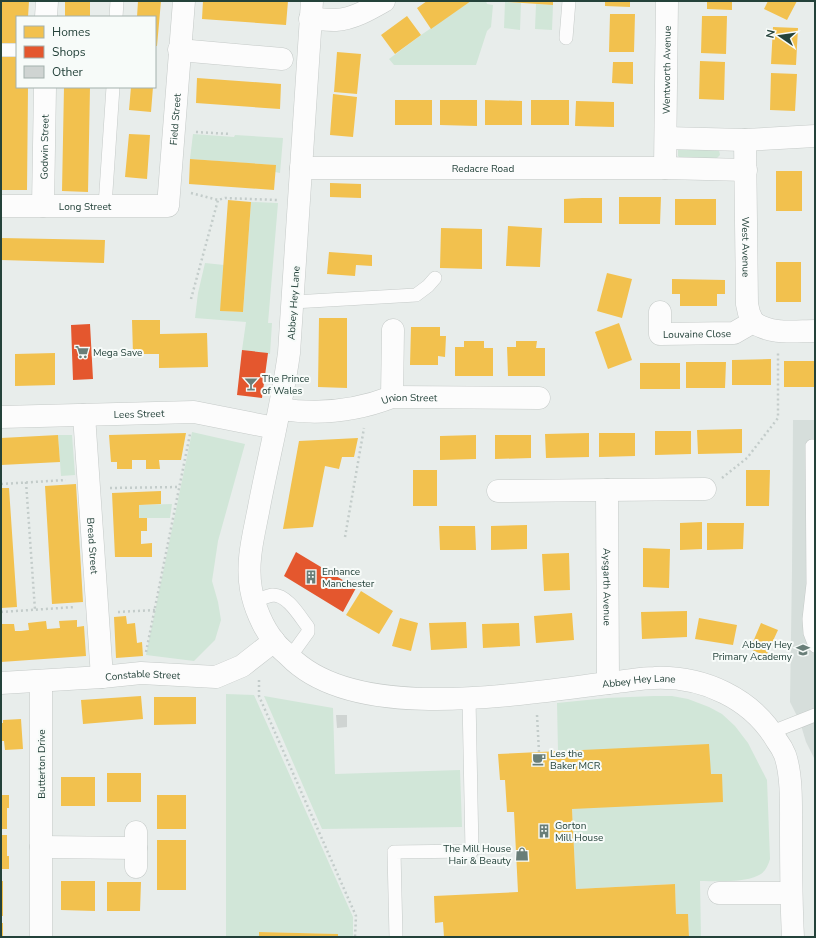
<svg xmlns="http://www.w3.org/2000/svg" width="816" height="938" font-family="'Nunito Sans',sans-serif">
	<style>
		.built { fill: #d6dedb }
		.green { fill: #d1e6d8 }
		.homes { fill: #f2c14e }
		.shops { fill: #e4572e }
		.building { fill: #cfd4d2 }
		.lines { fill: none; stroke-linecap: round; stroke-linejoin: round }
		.service-casing { stroke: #c5cac8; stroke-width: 14 }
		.minor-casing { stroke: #c5cac8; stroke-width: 23 }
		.path { stroke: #c3ccca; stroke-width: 2.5; stroke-dasharray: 2 3; stroke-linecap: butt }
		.service { stroke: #fcfcfc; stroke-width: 13 }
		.minor { stroke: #fcfcfc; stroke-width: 22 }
		.labels { text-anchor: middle; stroke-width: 4; stroke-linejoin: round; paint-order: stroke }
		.street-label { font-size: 10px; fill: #24423a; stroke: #f7fbf9 }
		.poi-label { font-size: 10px; fill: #24423a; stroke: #f7fbf9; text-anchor: start }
	</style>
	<rect width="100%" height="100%" fill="#e8edeb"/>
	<path class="built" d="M793 420H815V799L814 758 806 742 800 722 790 702 792 570Z"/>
	<path class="green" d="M471 1H486L487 4 493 5 491 27 487 31 476 65H394L389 59 421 35Z
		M505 2 521 3 520 30 504 28Z
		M536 4 553 5 552 30 535 29Z
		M193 134 234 137 235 135 283 138 280 173 275 172V165L190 159Z
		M682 147 719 150 720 155 717 158 682 159 678 156V150Z
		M251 202 278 203 268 323H272L270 354 242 350 246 322 195 318 198 293 205 263 224 265 221 311 243 312Z
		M192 432 245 444 218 541 212 581 218 602 221 620 215 640 194 661 146 655Z
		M58 435H72L75 475 61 476Z
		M172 504 170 518H139V505Z
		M226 694 254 695 353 917V937H338V934L259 932V937H226Z
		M264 696 333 708 335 774 460 770 462 827 322 829Z
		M654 696H672L688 699 709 707 722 714 735 726 748 743 767 780 770 859C768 866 765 873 757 876 742 883 716 881 700 881L701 937H689L688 914H676L675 884 576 889 572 809 711 774 558 751 557 703 607 698Z"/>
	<path class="homes" d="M1 1H29L28 17H17V45H1Z
		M65 1H90V17H65Z
		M138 1H161L157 46H155V17H137Z
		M203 1H288L286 25 202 19Z
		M427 1H471L431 29 417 8Z
		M508 1H553V5L508 2Z
		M605 1H630V7L605 6Z
		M707 1H732V10L707 9Z
		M768 1H797L787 20 764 9Z
		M610 14H635L634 52H609Z
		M407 16 421 35 395 54 381 35Z
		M702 16H727L726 54 701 53Z
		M773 27 798 28 796 65 771 64Z
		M337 52 361 54 357 94 334 92Z
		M1 55H17V87H28L27 190H1Z
		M700 61 725 62 724 100 699 99Z
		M613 62H633V84L612 83Z
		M771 73 797 74 795 111 770 110Z
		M197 78 281 84 280 109 196 103Z
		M64 87H90L88 192 62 191Z
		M131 87H153L151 112 129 110Z
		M333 94 357 97 353 137 330 135Z
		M395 100H432V125H395Z
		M440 100H477V126L440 125Z
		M485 100 522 101V125H485Z
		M531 100H569V125H531Z
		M576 101 614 102V127L575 126Z
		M129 134 150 135 147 179 125 177Z
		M190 159 276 165 274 190 189 184Z
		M776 171H802V211H776Z
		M330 183 361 184V198L330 197Z
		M619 197H661L660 224H619Z
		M582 198H602V223H564V199Z
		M675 199H716V225H675Z
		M228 200 251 202 243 312 220 311Z
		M508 226 542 228 540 267 506 266Z
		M441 228 482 229V269L440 268Z
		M1 238 105 240 104 263 1 260Z
		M329 252 372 255V266L356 265 355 276 327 274Z
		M776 262H801V302H776Z
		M607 273 632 279 622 318 597 311Z
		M672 279 725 280V294H717V306H680V294H672Z
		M319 318H347V388L318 387Z
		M132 320H160V334L207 333 208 367 159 368V354H133Z
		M619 323 632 360 608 369 595 332Z
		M411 327H440V336H446L445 357 438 356V365H410Z
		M464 341H484V348H493V376H455V347H464Z
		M516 341H537L536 348H545V376H508L507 347H516Z
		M55 353V385L15 386V354Z
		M771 359V385H732V360Z
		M784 361H815V387H784Z
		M686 362H726L725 388H686Z
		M640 363H680V389H640Z
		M742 429V453L698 454 697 430Z
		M655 431H691V454L655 455Z
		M186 433 181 460H159L160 469H146V460H132V469H117V462H111L109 435Z
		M589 433V457L546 458 545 434Z
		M599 433H635V456L599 457Z
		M58 435 60 462 1 465V438Z
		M476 435V459L440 460V436Z
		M495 435H531V458L495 459Z
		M358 438 354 457H342L339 469 325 466 313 527 283 529 299 441Z
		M413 470H437V506H413Z
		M746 470H770L769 506H746Z
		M76 484 83 602 52 604 45 486Z
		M1 488H9L17 607 1 608Z
		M161 491V504L139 505V518H147V531H141V544L152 543V557H115L112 493Z
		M702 522V549L680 550V523Z
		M707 523H744L743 549 707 550Z
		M527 525V549L491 550V526Z
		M439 526H475L476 550H440Z
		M643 548 670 549 669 588 643 587Z
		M569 553 570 590 544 591 542 554Z
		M361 591 393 611 379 634 346 615Z
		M687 611V637L642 639 641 612Z
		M572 613 574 640 536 643 534 616Z
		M126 616 127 624 135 623 137 643 142 642 143 656 116 658 114 617Z
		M400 618 418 623 411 651 392 646Z
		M699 618 737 625 733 645 695 639Z
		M77 620V627L84 626 86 656 1 662V624H14L15 631H21L29 630 28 623 46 621 47 629 60 628 59 621Z
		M466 622 467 648 431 650 429 623Z
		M519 623 520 646 483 648 482 624Z
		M761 623 778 630 766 656 750 649Z
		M141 696 143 719 83 724 81 700Z
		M154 697H196V724L154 725Z
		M21 719 23 749 5 750 4 741H1V723H3V720Z
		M709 744 711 774H722L723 802 572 809 576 889 675 884 676 914H688L689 937H444L443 922 435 923 434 896 518 892 514 812H507L505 780H500L498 754Z
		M107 773H141V802H107Z
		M61 777H95V806H61Z
		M1 795H9V808H7V829H1Z
		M157 795H186V829H157Z
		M1 835H7V856H9V869H1Z
		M157 840H186V890H157Z
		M1 881H3V916H1Z
		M61 881H95V911L61 910Z
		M107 882H141L140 911H107Z
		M1 923H3V937H1Z
		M259 932 338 934V937H259Z"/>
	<path class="shops" d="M90 324 93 379 73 380 71 325Z
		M242 350 268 353 262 398 237 395Z
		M296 552 356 588 343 612 284 576Z"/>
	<path class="building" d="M336 715H347V727L337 728Z"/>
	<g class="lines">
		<g class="service-casing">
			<path id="service" d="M116 17 117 1
				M566 38 569 1
				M1 50H17
				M105 206 113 87
				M293 302 416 295 428 286 435 278
				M812 446 813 584 809 619 810 633 815 646
				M254 601C260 599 267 596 273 595 288 595 300 617 308 627V632L290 657
				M772 732 815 715
				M396 937 394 852 472 851 469 698"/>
		</g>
		<g class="minor-casing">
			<g id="minor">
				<path id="s1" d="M312 1 289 353C282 405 269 455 259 507 254 534 246 561 251 589 254 606 263 628 274 641 278 647 284 651 289 656 357 726 529 692 617 682 629 681 641 678 654 678 703 676 752 698 777 741 780 745 783 750 785 755 792 775 791 806 791 827 791 864 791 900 793 937"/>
				<path d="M46 17 47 1"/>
				<path d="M310 19C319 19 328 20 336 20 353 19 370 9 384 1"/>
				<path d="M179 50 282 59"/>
				<path d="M666 138 745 140 815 136"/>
				<path id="s2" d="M745 140 747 304 749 313 753 322"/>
				<path id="s3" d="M301 168H665L746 170"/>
				<path id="s4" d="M665 168 667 1"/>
				<path id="s5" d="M1 206H168L184 1"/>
				<path id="s6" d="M43 206 45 87"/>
				<path id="s7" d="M660 312V334L734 333 753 322"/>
				<path d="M753 322C771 335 794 331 815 331"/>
				<path d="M392 397 393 330"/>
				<path id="s8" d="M280 409C319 415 356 411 392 397L539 398"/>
				<path id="s9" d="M84 415 102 677"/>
				<path id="s10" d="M1 417 194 412 275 428"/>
				<path id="s11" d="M607 490 608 683"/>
				<path d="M498 491 705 489"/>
				<path d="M41 681V937"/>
				<path id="s12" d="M1 683 102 677 141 673 216 677 242 666 274 641"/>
				<path d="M41 847 136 848"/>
				<path d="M136 867V832"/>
				<path d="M719 893H791"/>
			</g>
		</g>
		<path class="path" d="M196 132 231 134
			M191 193 218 200 225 198 277 200
			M191 299 218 200
			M722 478 747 458 778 418V352
			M26 482 35 610
			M1 484 66 480
			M110 488 179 487
			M345 537 364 428
			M1 612 75 607
			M118 612 155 610
			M146 652 190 434
			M259 680V696L356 916 355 937
			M537 715 539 752"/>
		<use href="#service" class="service"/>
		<use href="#minor" class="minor"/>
	</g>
	<defs>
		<g id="supermarket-bare" transform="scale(1.08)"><path d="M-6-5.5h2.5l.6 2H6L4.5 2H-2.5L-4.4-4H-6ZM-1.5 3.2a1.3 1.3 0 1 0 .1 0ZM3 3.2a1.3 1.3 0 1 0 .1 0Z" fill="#697e78" stroke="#f7fbf9" stroke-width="2.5" paint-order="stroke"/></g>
		<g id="bar-bare" transform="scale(1.08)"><path d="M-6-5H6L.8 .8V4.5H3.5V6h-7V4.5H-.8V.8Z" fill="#697e78" stroke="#f7fbf9" stroke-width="2.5" paint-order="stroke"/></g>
		<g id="building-bare" transform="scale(1.08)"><path d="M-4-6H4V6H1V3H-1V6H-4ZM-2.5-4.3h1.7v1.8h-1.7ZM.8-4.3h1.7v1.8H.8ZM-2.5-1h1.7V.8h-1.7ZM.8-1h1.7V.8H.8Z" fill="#697e78" stroke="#f7fbf9" stroke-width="2.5" paint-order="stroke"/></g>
		<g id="school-bare" transform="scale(1.08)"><path d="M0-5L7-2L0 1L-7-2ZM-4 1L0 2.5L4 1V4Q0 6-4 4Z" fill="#697e78" stroke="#f7fbf9" stroke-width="2.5" paint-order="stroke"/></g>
		<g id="cafe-bare" transform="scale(1.08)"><path d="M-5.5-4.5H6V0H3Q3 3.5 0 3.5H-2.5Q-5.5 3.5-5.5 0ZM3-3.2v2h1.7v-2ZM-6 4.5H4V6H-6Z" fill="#697e78" stroke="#f7fbf9" stroke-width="2.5" paint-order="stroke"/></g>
		<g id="shop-bare" transform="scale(1.08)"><path d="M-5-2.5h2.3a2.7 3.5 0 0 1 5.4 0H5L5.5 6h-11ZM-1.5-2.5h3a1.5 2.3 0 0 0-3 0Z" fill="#697e78" stroke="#f7fbf9" stroke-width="2.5" paint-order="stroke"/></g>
	</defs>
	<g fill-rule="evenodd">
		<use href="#supermarket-bare" x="82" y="352"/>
		<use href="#bar-bare" x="251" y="384"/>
		<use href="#building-bare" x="311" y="577"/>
		<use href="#school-bare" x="803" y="650"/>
		<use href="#cafe-bare" x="539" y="759"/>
		<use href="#building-bare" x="544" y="831"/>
		<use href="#shop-bare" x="522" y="854"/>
	</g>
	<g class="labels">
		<g class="street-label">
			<text dy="4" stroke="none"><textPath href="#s4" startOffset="98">Wentworth Avenue</textPath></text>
			<text dy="4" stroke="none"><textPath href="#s5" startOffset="254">Field Street</textPath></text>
			<text dy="4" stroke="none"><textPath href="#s6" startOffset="59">Godwin Street</textPath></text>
			<text dy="4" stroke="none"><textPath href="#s3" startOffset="182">Redacre Road</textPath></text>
			<text dy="4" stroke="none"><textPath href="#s5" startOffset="84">Long Street</textPath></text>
			<text dy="4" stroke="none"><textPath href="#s2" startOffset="107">West Avenue</textPath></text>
			<text transform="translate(293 303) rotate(-86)" y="4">Abbey Hey Lane</text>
			<text dy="4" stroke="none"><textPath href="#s7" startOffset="59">Louvaine Close</textPath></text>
			<text dy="4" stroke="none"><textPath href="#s8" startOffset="131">Union Street</textPath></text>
			<text dy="4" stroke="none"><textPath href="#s10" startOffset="138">Lees Street</textPath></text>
			<text dy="4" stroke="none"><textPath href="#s9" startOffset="131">Bread Street</textPath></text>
			<text dy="4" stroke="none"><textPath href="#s11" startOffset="97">Aysgarth Avenue</textPath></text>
			<text dy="4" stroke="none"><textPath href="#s12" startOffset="142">Constable Street</textPath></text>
			<text dy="4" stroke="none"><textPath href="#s1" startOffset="1032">Abbey Hey Lane</textPath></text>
			<text transform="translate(41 764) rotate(-90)" y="4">Butterton Drive</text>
		</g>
		<g class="poi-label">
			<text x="93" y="356">Mega Save</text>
			<text x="262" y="382">The Prince<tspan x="262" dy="12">of Wales</tspan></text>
			<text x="322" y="575">Enhance<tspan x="322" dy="12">Manchester</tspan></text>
			<text x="792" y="648" text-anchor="end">Abbey Hey<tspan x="792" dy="12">Primary Academy</tspan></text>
			<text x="550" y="757">Les the<tspan x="550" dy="12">Baker MCR</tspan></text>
			<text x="555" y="829">Gorton<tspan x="555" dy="12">Mill House</tspan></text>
			<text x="511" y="852" text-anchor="end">The Mill House<tspan x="511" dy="12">Hair &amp; Beauty</tspan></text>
		</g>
	</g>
	<rect width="816" height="938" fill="none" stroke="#24423a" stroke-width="4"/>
	<rect x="16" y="16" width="140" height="72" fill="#f7fbf9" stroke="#a3b1ad"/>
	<rect x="24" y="26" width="20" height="12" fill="#f2c14e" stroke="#a3b1ad"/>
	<text x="52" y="36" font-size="12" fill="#24423a">Homes</text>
	<rect x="24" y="46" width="20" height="12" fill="#e4572e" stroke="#a3b1ad"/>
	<text x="52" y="56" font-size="12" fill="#24423a">Shops</text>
	<rect x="24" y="66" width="20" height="12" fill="#cfd4d2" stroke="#a3b1ad"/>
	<text x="52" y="76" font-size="12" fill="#24423a">Other</text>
	<g transform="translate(780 36) rotate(283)" stroke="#f7fbf9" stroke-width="3" paint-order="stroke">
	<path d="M0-3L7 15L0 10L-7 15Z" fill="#24423a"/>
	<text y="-6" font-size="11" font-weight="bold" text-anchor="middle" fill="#24423a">N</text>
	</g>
</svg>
